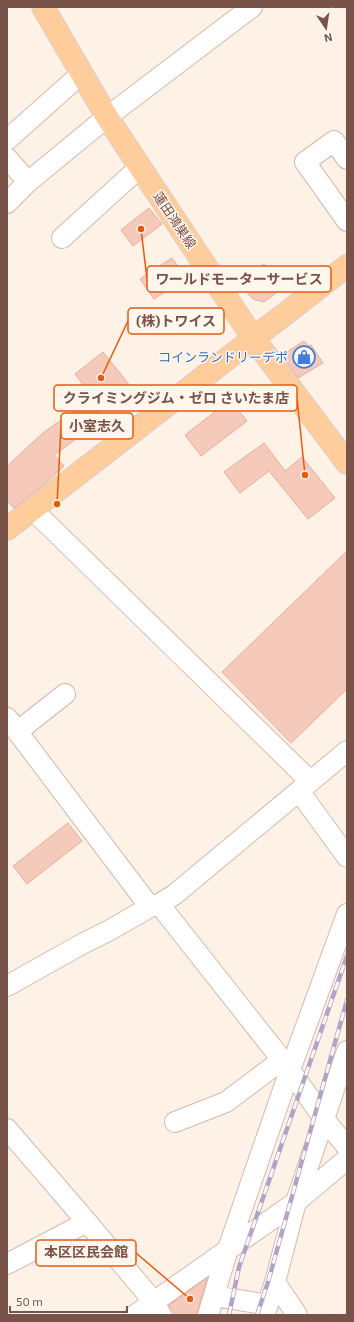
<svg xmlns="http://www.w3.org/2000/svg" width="354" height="1322" font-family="'Exo 2','Noto Sans JP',sans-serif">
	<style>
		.building { fill: #f5cabb; stroke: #e9ad9a }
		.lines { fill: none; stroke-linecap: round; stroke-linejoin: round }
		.minor-casing { stroke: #d4b9ad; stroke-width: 22 }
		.major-casing { stroke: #dacfcc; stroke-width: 24 }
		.minor { stroke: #fff; stroke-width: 20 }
		.major { stroke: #ffcc9c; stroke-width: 22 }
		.rail-casing { stroke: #b2a3c9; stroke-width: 4.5 }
		.rail { stroke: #fff6ee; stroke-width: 3; stroke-dasharray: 9; stroke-linecap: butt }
		.labels { text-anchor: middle; stroke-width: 3; stroke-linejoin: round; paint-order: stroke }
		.street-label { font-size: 13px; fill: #7a5348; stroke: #fff6ee }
		.shop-label { font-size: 13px; fill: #366cbe; stroke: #fff6ee; text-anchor: end }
		.leader { fill: none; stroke: #e8590c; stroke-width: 1.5 }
		.callout-dot { fill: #e8590c; stroke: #fff6ee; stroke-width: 1.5 }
		.callout { fill: #fff6ee; stroke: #e8590c; stroke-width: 1.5 }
		.callout-label { font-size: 14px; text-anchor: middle; font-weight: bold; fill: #7a5348 }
	</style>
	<rect width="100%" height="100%" fill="#fef1e6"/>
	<path class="building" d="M149 208 162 224 133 246 121 230Z
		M172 258 186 278 154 299 140 279Z
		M264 264 281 289 264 302 253 299 245 290 247 287 241 279Z
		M304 341 308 346 311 345 323 363 298 378 282 355Z
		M103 352 131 387 96 414 101 421 54 455 64 466 46 483 14 508 7 500V466L44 432 93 398 75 374Z
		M230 400 247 421 201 456 185 435Z
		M264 443 285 471 302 457 335 498 308 519 269 471 240 493 224 472Z
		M347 551V689L291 743 222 672Z
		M68 823 82 841 27 884 13 866Z
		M207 1278 197 1314 192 1315H175L169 1305Z"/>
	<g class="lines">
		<g class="minor-casing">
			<path id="minor" d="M7 140 81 74
				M7 158 28 182
				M347 159 334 141 305 162 347 221
				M7 203 28 182 107 117 252 7
				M62 238 140 167
				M32 509 310 781
				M7 718 150 907
				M18 731 65 694
				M299 791 347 857
				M159 904 290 1070 324 1119 347 1147
				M7 986 82 944 110 930 150 907 159 904 174 895 347 751
				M175 1122 226 1102 282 1060
				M7 1129 87 1222 154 1302 161 1315
				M7 1264 87 1222
				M275 1282 297 1315
				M215 1296 268 1305
				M135 1315 296 1202 347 1159
				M208 1315 228 1249 290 1070 347 914
				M264 1315 275 1282 296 1202 347 1051"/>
		</g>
		<g class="major-casing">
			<path id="major" d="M43 7 107 117 253 338 347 463
				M7 529 347 266"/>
		</g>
		<use href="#minor" class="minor"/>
		<use href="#major" class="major"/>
		<g class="rail-casing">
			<path id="rail" d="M229 1315 239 1267 347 956
				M257 1315 268 1282 347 1000"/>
		</g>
		<use href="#rail" class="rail"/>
	</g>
	<defs>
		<g id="shop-ring" transform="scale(1.15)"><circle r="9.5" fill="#fff6ee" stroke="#3f7fe0" stroke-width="1.5"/><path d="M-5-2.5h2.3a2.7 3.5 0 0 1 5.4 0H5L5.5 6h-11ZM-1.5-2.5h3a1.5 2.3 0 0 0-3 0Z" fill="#3f7fe0"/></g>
	</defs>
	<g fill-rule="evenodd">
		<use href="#shop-ring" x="304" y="357"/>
	</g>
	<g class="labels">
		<g class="street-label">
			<text transform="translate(175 220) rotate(56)" y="5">蓮田鴻巣線</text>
		</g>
		<g class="shop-label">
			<text x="288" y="362">コインランドリーデポ</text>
		</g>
	</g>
	<path class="leader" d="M141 229L147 279M101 378L128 321M305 475L297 398M57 504L61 426M190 1299L136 1253"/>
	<g class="callout-dot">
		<circle cx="141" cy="229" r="4"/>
		<circle cx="101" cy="378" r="4"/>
		<circle cx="305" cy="475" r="4"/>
		<circle cx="57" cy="504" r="4"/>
		<circle cx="190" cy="1299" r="4"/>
	</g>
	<g class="callout">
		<rect x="147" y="266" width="184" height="26" rx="4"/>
		<rect x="128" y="308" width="96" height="26" rx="4"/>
		<rect x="54" y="385" width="243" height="26" rx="4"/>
		<rect x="61" y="413" width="72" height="26" rx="4"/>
		<rect x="36" y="1240" width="100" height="26" rx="4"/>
	</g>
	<g class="callout-label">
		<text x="239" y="284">ワールドモーターサービス</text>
		<text x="176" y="326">(株)トワイス</text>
		<text x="176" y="403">クライミングジム・ゼロ さいたま店</text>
		<text x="97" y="431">小室志久</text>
		<text x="86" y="1257">本区区民会館</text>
	</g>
	<rect width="354" height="1322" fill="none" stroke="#7a5348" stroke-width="16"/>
	<g transform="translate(326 28) rotate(167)" stroke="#fff6ee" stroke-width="3" paint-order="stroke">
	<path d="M0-3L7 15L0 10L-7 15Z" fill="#7a5348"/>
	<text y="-6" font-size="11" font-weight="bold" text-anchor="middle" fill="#7a5348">N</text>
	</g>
	<path d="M10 1306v6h117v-6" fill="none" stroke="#7a5348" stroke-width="2"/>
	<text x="16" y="1306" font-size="12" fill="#7a5348" stroke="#fff6ee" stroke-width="3" paint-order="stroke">50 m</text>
</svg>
